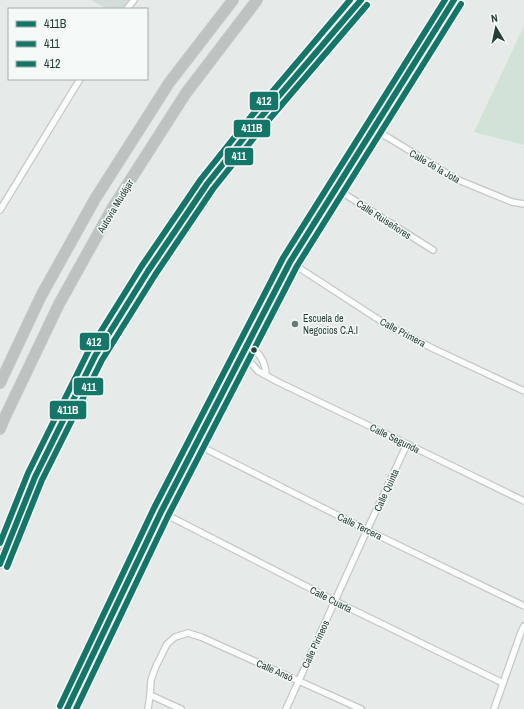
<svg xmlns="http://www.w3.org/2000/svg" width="524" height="709" font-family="'Archivo Narrow',sans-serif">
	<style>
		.built { fill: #d4dcd9 }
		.green { fill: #d0e3d6 }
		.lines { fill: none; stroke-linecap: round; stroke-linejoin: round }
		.minor-casing { stroke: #c3c8c6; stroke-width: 8 }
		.trunk-casing { stroke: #c2cac8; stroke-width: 11 }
		.motorway-casing { stroke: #c2cac8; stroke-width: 12 }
		.minor { stroke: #fbfcfc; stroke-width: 5.5 }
		.trunk { stroke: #c5ccca; stroke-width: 9 }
		.motorway { stroke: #bcc3c1; stroke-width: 10 }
		.bus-1-casing { stroke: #f5f9f7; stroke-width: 9 }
		.bus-2-casing { stroke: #f5f9f7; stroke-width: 9 }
		.bus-3-casing { stroke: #f5f9f7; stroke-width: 9 }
		.bus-1 { stroke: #147668; stroke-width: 6 }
		.bus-2 { stroke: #147668; stroke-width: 6 }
		.bus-3 { stroke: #147668; stroke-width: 6 }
		.poi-dot { fill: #687b76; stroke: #f5f9f7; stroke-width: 1.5 }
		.bus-dot { fill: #243e38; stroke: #f5f9f7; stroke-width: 1.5 }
		.labels { text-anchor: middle; stroke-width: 3; stroke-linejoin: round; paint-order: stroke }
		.street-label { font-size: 10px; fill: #243e38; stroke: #f5f9f7 }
		.poi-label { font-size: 10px; fill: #243e38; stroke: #f5f9f7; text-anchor: start }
		.line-badge { stroke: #f5f9f7; stroke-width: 1.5 }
		.badge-label { font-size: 11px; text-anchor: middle; font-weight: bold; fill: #fff }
	</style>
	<rect width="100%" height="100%" fill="#e6ebe9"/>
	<path class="built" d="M91 0H134L127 9H107Z"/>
	<path class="green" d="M524 26V145L474 132Z"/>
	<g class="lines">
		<g class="minor-casing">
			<path id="minor" d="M127 9 134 0
				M372 129 389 138 456 179 512 202 524 204
				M335 188 433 250
				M0 210 80 79
				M290 262 387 325 434 349 524 391
				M247 344C249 347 252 348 255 350 262 357 266 366 266 375
				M239 360 251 363 258 371 278 382 407 444 524 501
				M196 444 367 530 524 606
				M161 512 335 601 503 683
				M150 695 181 709
				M148 709 150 695 151 680 156 666 167 644 175 637 188 633 201 637 361 709
				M286 709 367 530 407 444
				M494 709 521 632 524 626"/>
		</g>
		<g class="trunk-casing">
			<path id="trunk" d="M0 564 35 477 95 356 148 271 207 184 255 124 361 0
				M67 709 161 512 290 262 454 0"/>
		</g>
		<g class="motorway-casing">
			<path id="motorway" d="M0 383 41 296 95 199 169 83 233 0
				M0 429 5 417 59 304 113 207 186 93 257 0"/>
		</g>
		<use href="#minor" class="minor"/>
		<use href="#trunk" class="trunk"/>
		<use href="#motorway" class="motorway"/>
		<g class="bus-1-casing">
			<path id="bus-1" d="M0 564 35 477 95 356 148 271 207 184 255 124 361 0
				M67 709 161 512 290 262 454 0"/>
		</g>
		<g class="bus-2-casing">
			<path id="bus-2" d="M7 567 42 480 102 360 155 275 213 189 261 129 367 5
				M76 709 168 516 297 266 461 4"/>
		</g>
		<g class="bus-3-casing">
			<path id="bus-3" d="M0 543 28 473 88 352 141 267 201 179 249 119 350 0
				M60 706 154 508 283 258 445 0"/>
		</g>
		<use href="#bus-1" class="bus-1"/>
		<use href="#bus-2" class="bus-2"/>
		<use href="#bus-3" class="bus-3"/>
	</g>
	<circle class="poi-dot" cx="295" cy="324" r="4"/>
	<circle class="bus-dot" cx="254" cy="350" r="3.5"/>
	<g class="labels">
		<g class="street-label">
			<text transform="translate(435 166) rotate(30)" y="4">Calle de la Jota</text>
			<text transform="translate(115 206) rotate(-59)" y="4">Autovía Mudéjar</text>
			<text transform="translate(384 219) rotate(33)" y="4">Calle Ruiseñores</text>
			<text transform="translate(403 332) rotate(28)" y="4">Calle Primera</text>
			<text transform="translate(395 438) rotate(26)" y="4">Calle Segunda</text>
			<text transform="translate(386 490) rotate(-65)" y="4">Calle Quinta</text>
			<text transform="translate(360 526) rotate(26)" y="4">Calle Tercera</text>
			<text transform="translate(331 599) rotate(27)" y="4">Calle Cuarta</text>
			<text transform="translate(315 644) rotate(-65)" y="4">Calle Pirineos</text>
			<text transform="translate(275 670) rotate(24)" y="4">Calle Ansó</text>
		</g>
		<g class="poi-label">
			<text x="303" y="322">Escuela de<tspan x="303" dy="12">Negocios C.A.I</tspan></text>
		</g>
	</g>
	<g class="line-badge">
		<rect x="249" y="91" width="30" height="20" rx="4" fill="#147668"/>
		<rect x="233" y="119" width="38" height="19" rx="4" fill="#147668"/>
		<rect x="224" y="147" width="30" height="19" rx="4" fill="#147668"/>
		<rect x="79" y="332" width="31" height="19" rx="4" fill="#147668"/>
		<rect x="73" y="377" width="31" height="19" rx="4" fill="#147668"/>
		<rect x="49" y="400" width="38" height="20" rx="4" fill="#147668"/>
	</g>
	<g class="badge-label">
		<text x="264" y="105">412</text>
		<text x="252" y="132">411B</text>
		<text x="239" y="160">411</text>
		<text x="94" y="346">412</text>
		<text x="89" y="391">411</text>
		<text x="68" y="414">411B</text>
	</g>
	<rect x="8" y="8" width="140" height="72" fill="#f5f9f7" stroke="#a1aeab"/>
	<rect x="16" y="21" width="20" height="6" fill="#147668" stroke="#a1aeab"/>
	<text x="44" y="28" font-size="12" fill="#243e38">411B</text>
	<rect x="16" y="41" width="20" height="6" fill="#147668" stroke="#a1aeab"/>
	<text x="44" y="48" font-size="12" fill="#243e38">411</text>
	<rect x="16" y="61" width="20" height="6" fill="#147668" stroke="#a1aeab"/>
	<text x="44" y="68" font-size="12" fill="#243e38">412</text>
	<g transform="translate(496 28) rotate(351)" stroke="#f5f9f7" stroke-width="3" paint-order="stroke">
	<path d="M0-3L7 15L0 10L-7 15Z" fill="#243e38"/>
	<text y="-6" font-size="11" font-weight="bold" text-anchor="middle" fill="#243e38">N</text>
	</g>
</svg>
